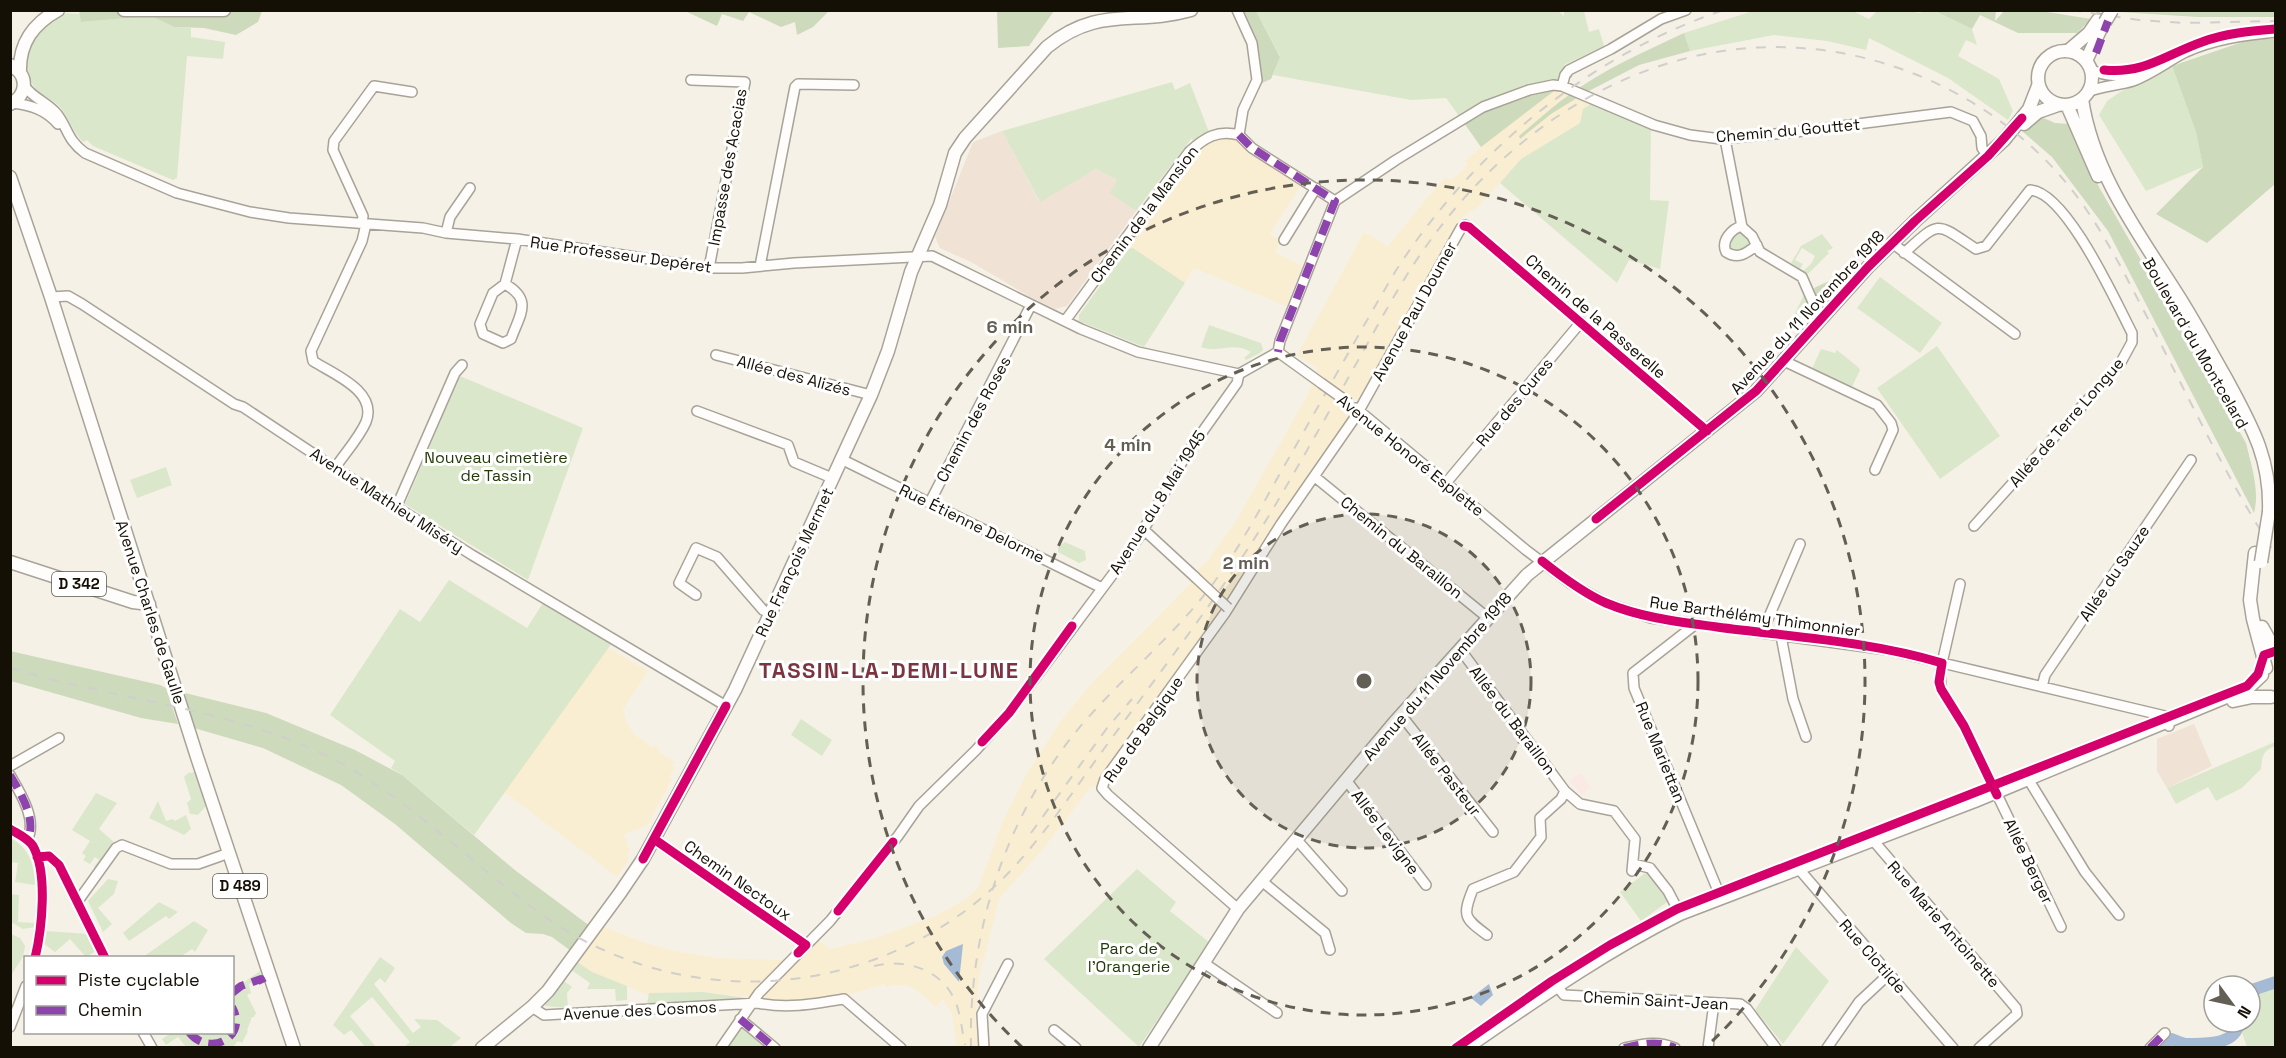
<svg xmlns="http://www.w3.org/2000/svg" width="2286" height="1058" font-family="'Space Grotesk',sans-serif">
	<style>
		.commercial { fill: #f0e2d5 }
		.industrial { fill: #fae9e4 }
		.built { fill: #faeed2 }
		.green { fill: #dbe7ca }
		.forest { fill: #cddabb }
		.water { fill: #a5bad5 }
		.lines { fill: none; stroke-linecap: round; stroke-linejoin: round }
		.river { stroke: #a5bad5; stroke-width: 12 }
		.minor-casing { stroke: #a8a398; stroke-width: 12 }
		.major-casing { stroke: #a8a398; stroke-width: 15 }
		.minor { stroke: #fefdfb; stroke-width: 9 }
		.major { stroke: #fefdfb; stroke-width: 12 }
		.rail { stroke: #d1cfcc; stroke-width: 2; stroke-dasharray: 10 10; stroke-linecap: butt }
		.minor-bridge-casing { stroke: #a8a398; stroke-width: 12; stroke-linecap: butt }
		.major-bridge-casing { stroke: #a8a398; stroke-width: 15; stroke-linecap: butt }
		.minor-bridge { stroke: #fefdfb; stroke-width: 9 }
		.major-bridge { stroke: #fefdfb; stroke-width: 12 }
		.quiet { stroke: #8e44ad; stroke-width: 8; stroke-dasharray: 15 8; stroke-linecap: butt }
		.cycleway-casing { stroke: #fff; stroke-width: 13 }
		.cycleway { stroke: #d6006c; stroke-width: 9 }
		.ring { fill: none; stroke: #645f54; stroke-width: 3; stroke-dasharray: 10 8 }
		.labels { text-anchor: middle; stroke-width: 6; stroke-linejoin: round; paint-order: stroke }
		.shield { fill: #fff; stroke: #5b5850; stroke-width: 1.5 }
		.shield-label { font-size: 15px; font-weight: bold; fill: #151005 }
		.street-label { font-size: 16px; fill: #151005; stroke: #fff }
		.park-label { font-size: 16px; fill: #223b06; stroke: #fff }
		.district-label { font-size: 22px; font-weight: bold; letter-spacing: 1.5px; fill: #7c3540; stroke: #fff }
		.centre { fill: #645f54; stroke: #fff; stroke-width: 3 }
		.ring-label { font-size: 18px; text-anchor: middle; font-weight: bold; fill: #645f54; stroke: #fff; stroke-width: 6; stroke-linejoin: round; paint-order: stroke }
	</style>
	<rect width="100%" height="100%" fill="#f6f1e6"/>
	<path class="commercial" d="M1002 131 1039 201 1096 169 1117 180 1111 193 1136 211 1067 306 1055 309 1032 298 973 263 940 248 935 237 973 142Z
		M2194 724 2212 766 2167 788 2157 771V739Z"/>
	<path class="industrial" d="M1580 773 1591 786 1582 795 1569 781Z"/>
	<path class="built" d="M1558 88 1592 103 1583 109 1580 123 1521 159 1478 207 1462 217 1361 396 1358 399H1351L1347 407 1351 412 1343 426 1222 607V611L1212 627 1094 788 1091 786 1048 843 999 899 978 981 976 1021 978 1047H957L952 1013 943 999 936 1007 915 989 907 985H893L887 987 885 984 823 1002 775 1003 763 998 765 993 817 939 830 949 876 938 933 917 966 899 978 888 1003 821 1026 775 1060 722 1091 684 1194 580 1195 571 1205 564 1236 521 1308 394 1311 385 1319 387 1323 380 1317 374 1316 367 1297 355 1364 232 1388 246 1427 198 1446 177 1451 181 1468 165 1465 161 1481 147Z
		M1223 137 1238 140 1254 155 1302 183 1270 234 1281 241 1275 252 1302 266 1286 306 1194 268 1185 283 1133 248 1127 249 1202 146 1208 141Z
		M608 648 648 671 623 709 627 723 634 734 652 747 657 745 659 752 675 762 672 766 675 768 669 778 672 780 647 826 624 834 630 852 627 853 629 859 617 877 504 792Z
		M601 926 646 943 674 951 716 958 784 960 750 997 703 992 650 993 648 995 592 972 576 961Z"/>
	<path class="green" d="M1557 10 1564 16V11H1584L1589 32 1599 29 1604 46 1564 65 1573 77 1561 83 1553 81C1516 90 1492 96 1459 116L1446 98 1411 100 1273 75 1280 56 1256 11Z
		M1753 11H1853L1869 19 1877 11H1909L1920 13 1923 11H1935L1972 29 1977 45 1966 40 1958 56 1999 79 2013 111 2008 120 1948 78 1869 38 1866 50 1827 41 1774 35 1690 51 1684 33Z
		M66 13 80 14 81 22 151 16 174 27 191 28V37L225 42 223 59 187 56 177 178 173 180 93 146 87 140 83 142C73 132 69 118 60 107 54 100 43 97 37 90 11 61 37 25 66 13Z
		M2172 66 2196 132 2203 167 2146 191 2099 115 2107 101 2120 92Z
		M1172 82 1175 90 1190 83 1209 132 1193 142 1192 138 1136 211 1110 193 1117 180 1096 169 1040 202 1002 131Z
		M1592 103 1651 128 1650 200 1669 201 1660 269 1629 260 1617 283 1500 183 1521 159 1580 123 1583 109Z
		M1734 231H1742L1753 242 1746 251 1733 253 1726 247Z
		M1822 234 1833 248 1827 251 1829 253 1808 274 1803 271 1811 264 1815 256 1802 248 1795 260 1803 264 1800 269 1791 263 1801 246Z
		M1133 248 1185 283 1144 347 1079 321V315L1127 249Z
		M1880 277 1942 323 1920 353 1857 308Z
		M1806 291 1810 302 1804 305 1806 308 1811 306 1815 316 1810 321 1794 315Z
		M1209 325 1261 343 1263 350 1260 353 1246 360 1244 358 1251 352C1232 341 1219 354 1201 347Z
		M1937 346 2000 436 1940 479 1877 388Z
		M1821 349 1835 353 1837 350 1858 367 1860 370 1851 389 1811 371Z
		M460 376 583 428 528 580 405 504Z
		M166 467 172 485 137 498 130 480Z
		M1065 542 1085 551 1086 560 1079 563 1058 552V547Z
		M449 580 527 628 543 603 612 643 474 835 402 775 391 768 395 761 330 715 400 609 420 622Z
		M801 719 832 740 822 756 791 735Z
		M2275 742V746C2263 751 2262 756 2261 769L2242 788 2216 801 2208 787 2176 804 2167 788Z
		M195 772 206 806 198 815 190 814 187 803 191 799 184 777 188 773Z
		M96 793 117 803 99 829 115 843 96 869 94 867 99 860 95 857 90 864 83 860 86 856 82 853 90 841 72 830Z
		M158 801 166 821 173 819 175 821 186 815 191 829 184 835 149 818Z
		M11 838C30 850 34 863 35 885L15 882 18 863 11 862Z
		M1137 869 1176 902 1170 911 1210 943 1139 1047 1044 959Z
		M1648 871 1670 900 1641 921 1620 892Z
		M108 879 118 881 114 894 98 908 112 924 103 932 88 901Z
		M10 894 19 895 18 922 35 923V927L23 929 11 922Z
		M159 902 178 912 169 919 166 916 129 941 123 933Z
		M194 921 208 930 195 952 192 949 180 957H143Z
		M46 931 88 934 96 951 86 957 70 939 55 952 44 944Z
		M11 934 20 938 25 946C24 961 15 966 11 977Z
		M1796 947 1829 981 1783 1044 1755 1010Z
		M380 957 395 968 385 983 380 978 374 984 413 1033 421 1027 414 1019 437 1020 461 1038 450 1047H404L410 1042 372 997 350 1016 376 1047H365L351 1030 344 1035 333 1025Z
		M576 961 592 972 627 986V1000L616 1001 615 989H587L590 983 570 969Z
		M260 971 262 978 249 984 251 993 247 995 256 1013 254 1017H252L247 1030 248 1031 242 1043 238 1041 233 1047H186L178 1037 166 1045 162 1039 171 1033H199L201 1036 205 1033 232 1032 233 990Z
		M2275 978V1047H2247L2238 1022H2250V992Z
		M561 979 572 987 567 993 568 1008 546 1006 543 1003Z
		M703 992 747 998 647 1004 649 993Z
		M743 1025 770 1048H728Z"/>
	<path class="forest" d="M2005 10 2041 11 2091 19 2077 33H2018L1980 15 1972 29 1935 11H1996L1995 21Z
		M2120 10H2275L2276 17H2198L2119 12Z
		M79 11H262L258 22 236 35 204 28 174 27 151 16 81 22Z
		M685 11 829 10V11L813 27 797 35 795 22 781 27 749 12 743 21 722 14 717 26Z
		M997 11V10L1054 11 1029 46 998 48Z
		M1244 11H1256L1280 57 1271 79 1262 83 1257 40Z
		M1684 33 1690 51 1639 65 1585 93 1551 114 1520 139 1519 136C1540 118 1561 99 1585 84 1616 64 1650 49 1684 33Z
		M2251 39H2275V184L2207 243 2156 214 2203 167 2196 132 2172 66Z
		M1558 88 1481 147 1464 123C1493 104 1524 95 1558 88Z
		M2039 116 2055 123 2070 124 2099 187 2246 443C2251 464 2260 491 2254 513L2108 231 2052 157 2023 132Z
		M1853 270 1821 308 1819 307 1814 288Z
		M10 651 160 685 166 688 178 724 141 718 11 681Z
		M185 693 266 713 355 750 402 775 516 871 590 926 571 951 552 937 543 934 526 933 511 923 395 824 341 785 263 748 194 728Z"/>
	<path class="water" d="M963 944 959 982 944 964 942 957 946 951Z
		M1489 984 1493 995 1481 1006 1471 998Z"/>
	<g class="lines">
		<path class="river" d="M2250 993 2252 990 2276 982
			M2156 1048 2171 1039C2176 1040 2183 1045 2189 1044 2207 1044 2236 1045 2239 1022"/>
		<g class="minor-casing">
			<path id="minor" d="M1237 10 1252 43 1257 80 1243 110 1239 135
				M2091 69C2105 78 2127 77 2142 72
				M691 80 745 82 709 268
				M24 85C32 98 47 102 57 114 68 128 67 140 85 153L177 193 250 212 289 218 423 228 446 233 517 239 709 268H742L794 263 932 256 1081 329 1138 352 1239 374
				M1562 86 1565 75 1569 70 1611 49 1661 19 1686 10
				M2088 92C2103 85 2118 86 2133 81 2152 74 2168 61 2186 52 2214 39 2245 35 2276 32
				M13 103C31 105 46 110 58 124
				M1239 135 1252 148 1335 201
				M1725 139 1742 227 1752 236 1760 252 1802 277 1816 309 1823 317
				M1335 201 1396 160 1483 107 1529 90 1553 85 1562 86 1654 125 1690 135 1721 139 1795 132 1951 112 1973 121 1981 136 1982 148 1988 156
				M362 224 363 216 333 150 334 141 374 86 412 92
				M1742 226C1731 229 1721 241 1726 252 1738 260 1747 253 1757 245
				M446 233 450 217 470 188
				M1284 240 1316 188
				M1892 243 2015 334
				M1904 253C1941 220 1935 222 1976 249L1986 246 2030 190C2066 191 2116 302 2132 333V342L2120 364 1974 526
				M760 266 795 87 798 84 854 85
				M505 284C533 300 520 314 511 339L503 343 483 334 480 324 493 293 505 284 517 239
				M51 297 68 296 82 304 234 404 243 407 338 470 472 555 726 706
				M1065 321 1189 152C1204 138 1218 129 1239 135
				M1278 352 1280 341 1335 201
				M1278 352 1321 383
				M716 355 871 395
				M1784 361 1877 405 1891 423 1893 430 1875 470
				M1356 408 1526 550 1570 583 1606 603 1651 618 1888 650 2165 716 2169 726
				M697 411 788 445 794 462 832 478
				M841 459 1102 588
				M335 468C345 453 359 438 366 422 378 391 333 374 313 361L311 351 362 241 366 224
				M1315 477 1488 618
				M1446 483 1581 322
				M930 502 1031 305
				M396 508 455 373 462 365
				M1143 529 1195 577
				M1960 584 1940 672 1941 689 1964 726 2061 927
				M696 595 679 583 696 548 717 557 763 610 770 613
				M1692 624V627L1633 673 1634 688 1721 898
				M1762 633 1800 544
				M1781 636 1793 699 1806 737
				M1460 649 1565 791
				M2042 687 2045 675 2191 460
				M1401 715 1493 832
				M10 766 59 738
				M10 775C20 792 38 821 27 840
				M1346 780 1426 885
				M2030 782 2085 872 2119 915
				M10 829C18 834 28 838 33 846 48 873 42 929 35 958
				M654 839 806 945
				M1872 839 2016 1008 2017 1014 1979 1048
				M1297 840 1342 891
				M37 857 49 856 59 865 105 958
				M1633 864 1650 868 1668 891 1680 914
				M1798 868 1953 1048
				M1263 882 1325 933 1330 950
				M78 901 116 848 122 845 171 864H198L229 853
				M1238 909 1108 795 1102 788 1105 779 1225 613 1281 524 1356 416 1461 228 1465 225 1469 227 1707 431
				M1487 935C1464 918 1462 916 1473 889L1514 872 1541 837 1540 818 1561 799 1565 791 1580 804 1614 811 1635 839 1632 871
				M1204 963 1277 1013
				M1556 985 1564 995 1740 1004 1747 1009 1776 1048
				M532 1007 544 1015 758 1003C787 1009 814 1004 844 999L901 1048
				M740 1019 775 1048
				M10 1027 26 986
				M1054 1030 1076 1048
				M143 1032 152 1048
				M721 1048 759 993 830 921 898 836 919 806 976 750 1009 713 1119 566 1141 534 1186 455 1237 383 1239 374 1278 352
				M984 1048 982 1014 1008 964
				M1624 1048C1643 1044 1657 1040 1675 1048
				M1708 1048 1714 1003
				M1827 1048 1859 1002 1889 974
				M2150 1048 2165 1033"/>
		</g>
		<g class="major-casing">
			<path id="major" d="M124 10H224
				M2038 78a27 27 0 1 1 54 0a27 27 0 1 1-54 0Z
				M2068 51 2089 33 2098 20
				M2086 61 2102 26
				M10 65C29 74 28 95 10 104
				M20 72C19 43 33 24 58 10
				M2082 99C2093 174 2140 235 2179 297 2196 324 2211 352 2227 380 2251 425 2271 458 2269 512
				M2067 105 2098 176
				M2024 124 2038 112 2058 105
				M10 177 51 297 197 757 294 1048
				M2255 553 2250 600 2253 619 2266 668
				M10 562 133 602 149 604
				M2262 627 2276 652
				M2233 701 2252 697H2271
				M482 1048 532 1007 548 991 620 893 643 859 735 690 871 395 888 351 911 272 940 205 955 153 965 138 1047 47C1099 5 1134 26 1191 10
				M1149 1048 1238 909 1394 723 1527 575 1756 391 1868 267 1915 221 2004 140 2029 109 2038 86
				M1466 1048C1536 1000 1604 952 1680 914L1975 801 2248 688 2262 675"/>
		</g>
		<use href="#minor" class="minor"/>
		<use href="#major" class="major"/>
		<path class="rail" d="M2071 10 2139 20 2184 23 2276 21
			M10 668C112 699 222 707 319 752 404 792 466 860 541 914 616 968 709 991 801 978 882 966 958 928 1014 867 1048 830 1076 787 1106 746 1163 668 1223 591 1273 509 1304 456 1334 403 1364 350 1384 314 1403 278 1427 245 1512 124 1650 37 1801 48 1898 55 1990 99 2056 171 2094 213 2119 263 2145 313 2187 394 2226 478 2276 555
			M1031 833 1107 728 1132 699
			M874 966C907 958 943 970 956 1003 961 1017 962 1031 965 1045
			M971 1048C968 925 1010 802 1094 711 1137 664 1186 624 1222 571 1243 541 1260 509 1278 477 1317 409 1355 340 1395 272 1471 153 1589 55 1724 10"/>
		<g class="minor-bridge-casing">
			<path id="minor-bridge" d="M1321 383 1349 403
				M1195 577 1228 608"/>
		</g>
		<g class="major-bridge-casing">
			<path id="major-bridge" d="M2105 22 2112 10
				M2261 562 2269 512"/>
		</g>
		<use href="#minor-bridge" class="minor-bridge"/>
		<use href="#major-bridge" class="major-bridge"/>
		<path class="quiet" d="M2096 53 2108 21
			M1239 135 1252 148 1335 201 1280 341 1278 352
			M10 775C20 792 38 821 27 840
			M232 993 241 986 261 979 263 983
			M740 1019 775 1048
			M189 1032C209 1058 249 1037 232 1007
			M1624 1048C1643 1044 1657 1040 1675 1048
			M2150 1048 2165 1033"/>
		<g class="cycleway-casing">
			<path id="cycleway" d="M2104 70C2145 74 2165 55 2202 42 2225 33 2251 31 2276 29
				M1464 226 1469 227 1707 431
				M1596 519 1756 391 1868 267 1915 221 1988 156 2022 118
				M1542 561C1562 577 1583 593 1606 603 1642 618 1680 622 1717 627 1792 637 1869 641 1942 663L1939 682 1941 689 1964 726 1997 795
				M982 742 1009 713 1072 626
				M10 829C18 834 28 838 33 846 48 873 42 929 35 958
				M654 839 806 945 798 953
				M37 857 49 856 59 865 105 958
				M643 859 726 706
				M838 911 893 842
				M1456 1048 1552 981 1610 945 1677 909 2247 686 2258 674 2264 655 2276 651"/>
		</g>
		<use href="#cycleway" class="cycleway"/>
	</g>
	<circle cx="1364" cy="681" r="167" fill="#645f54" fill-opacity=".12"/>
	<g class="ring">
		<circle cx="1364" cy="681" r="167"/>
		<circle cx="1364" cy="681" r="334"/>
		<path d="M1022 1047A501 501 0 1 1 1706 1047"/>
	</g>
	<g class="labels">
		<g class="shield">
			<rect x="52" y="572" width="54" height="24" rx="4.5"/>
			<rect x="213" y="874" width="54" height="24" rx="4.5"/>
		</g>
		<g class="shield-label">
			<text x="79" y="589">D 342</text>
			<text x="240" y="891">D 489</text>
		</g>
		<g class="street-label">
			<text transform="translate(1788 130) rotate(-5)" y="6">Chemin du Gouttet</text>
			<text transform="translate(727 167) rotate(-80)" y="6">Impasse des Acacias</text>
			<text transform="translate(1144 214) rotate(-53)" y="6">Chemin de la Mansion</text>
			<text transform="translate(621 254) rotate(8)" y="6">Rue Professeur Depéret</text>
			<text transform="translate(1414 311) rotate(-61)" y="6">Avenue Paul Doumer</text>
			<text transform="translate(1807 312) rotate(-47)" y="6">Avenue du 11 Novembre 1918</text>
			<text transform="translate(1596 316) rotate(41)" y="6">Chemin de la Passerelle</text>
			<text transform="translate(2196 343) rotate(60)" y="6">Boulevard du Montcelard</text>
			<text transform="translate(794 375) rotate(15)" y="6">Allée des Alizés</text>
			<text transform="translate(1514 402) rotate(-50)" y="6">Rue des Cures</text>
			<text transform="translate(973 419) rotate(-62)" y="6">Chemin des Roses</text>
			<text transform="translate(2066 422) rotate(-49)" y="6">Allée de Terre Longue</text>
			<text transform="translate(1411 455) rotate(39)" y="6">Avenue Honoré Esplette</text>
			<text transform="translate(387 500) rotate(33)" y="6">Avenue Mathieu Miséry</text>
			<text transform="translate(1157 502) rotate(-58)" y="6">Avenue du 8 Mai 1945</text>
			<text transform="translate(972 523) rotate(26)" y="6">Rue Étienne Delorme</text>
			<text transform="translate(1402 547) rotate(39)" y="6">Chemin du Baraillon</text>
			<text transform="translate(794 562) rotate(-65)" y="6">Rue François Mermet</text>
			<text transform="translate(2114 573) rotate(-56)" y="6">Allée du Sauze</text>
			<text transform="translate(151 612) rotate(72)" y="6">Avenue Charles de Gaulle</text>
			<text transform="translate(1755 616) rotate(8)" y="6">Rue Barthélémy Thimonnier</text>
			<text transform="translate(1437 676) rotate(-49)" y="6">Avenue du 11 Novembre 1918</text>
			<text transform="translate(1513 720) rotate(53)" y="6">Allée du Baraillon</text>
			<text transform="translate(1143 729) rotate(-55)" y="6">Rue de Belgique</text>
			<text transform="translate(1661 752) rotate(68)" y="6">Rue Mariettan</text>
			<text transform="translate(1447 774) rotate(52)" y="6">Allée Pasteur</text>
			<text transform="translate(1386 832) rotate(53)" y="6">Allée Levigne</text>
			<text transform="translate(2029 861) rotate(64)" y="6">Allée Berger</text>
			<text transform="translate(738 880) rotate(35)" y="6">Chemin Nectoux</text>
			<text transform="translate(1944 924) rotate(49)" y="6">Rue Marie Antoinette</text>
			<text transform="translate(1873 956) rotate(49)" y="6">Rue Clotilde</text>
			<text transform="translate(1656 1000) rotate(3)" y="6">Chemin Saint-Jean</text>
			<text transform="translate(640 1010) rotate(-3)" y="6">Avenue des Cosmos</text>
		</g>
		<g class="park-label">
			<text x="496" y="463">Nouveau cimetière<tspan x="496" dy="18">de Tassin</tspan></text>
			<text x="1129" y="954">Parc de<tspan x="1129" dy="18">l'Orangerie</tspan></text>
		</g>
		<g class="district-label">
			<text x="889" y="678">TASSIN-LA-DEMI-LUNE</text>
		</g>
	</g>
	<circle cx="1364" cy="681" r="9" class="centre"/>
	<g class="ring-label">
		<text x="1010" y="333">6 min</text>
		<text x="1128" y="451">4 min</text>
		<text x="1246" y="569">2 min</text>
	</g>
	<rect width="2286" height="1058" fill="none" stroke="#151005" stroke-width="24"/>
	<rect x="24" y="956" width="210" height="78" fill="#ffffff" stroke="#a19f9b" stroke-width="1.5"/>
	<rect x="36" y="976" width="30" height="9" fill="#d6006c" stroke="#a19f9b" stroke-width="1.5"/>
	<text x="78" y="986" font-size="18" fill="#151005">Piste cyclable</text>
	<rect x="36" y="1006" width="30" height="9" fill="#8e44ad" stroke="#a19f9b" stroke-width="1.5"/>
	<text x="78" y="1016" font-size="18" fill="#151005">Chemin</text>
	<g transform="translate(2232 1004) rotate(123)"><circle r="28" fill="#ffffff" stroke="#a19f9b" stroke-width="1.5"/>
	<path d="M0-4.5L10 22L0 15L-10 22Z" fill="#645f54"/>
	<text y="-9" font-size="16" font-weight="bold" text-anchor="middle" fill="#151005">N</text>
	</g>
</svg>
